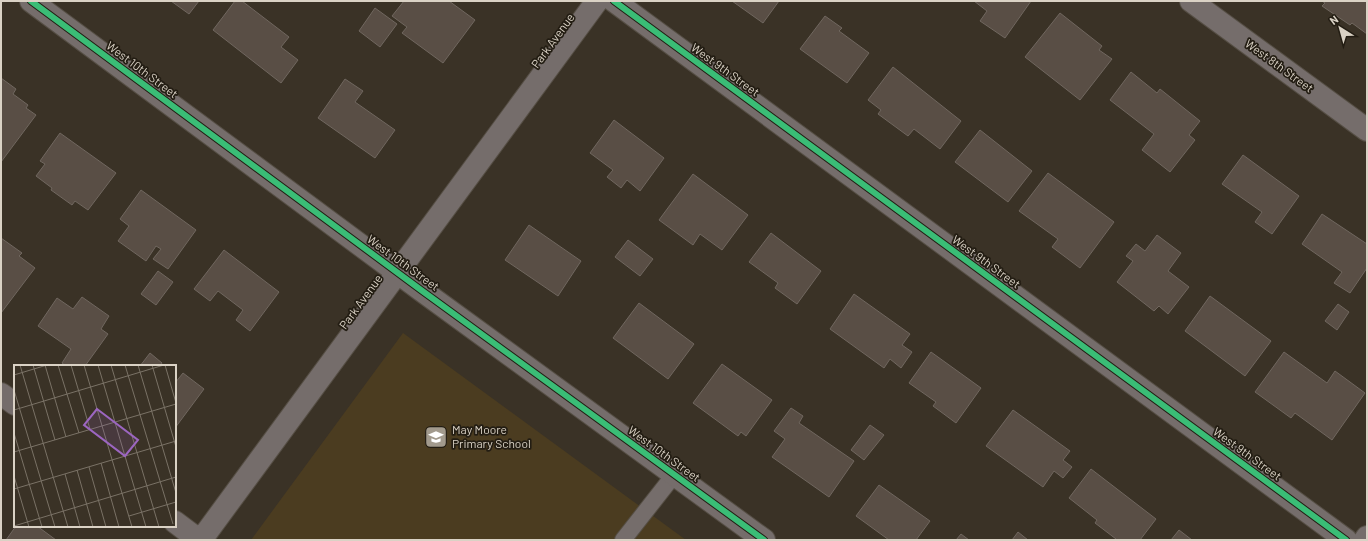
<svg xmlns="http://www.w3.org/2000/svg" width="1368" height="541" font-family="Barlow,sans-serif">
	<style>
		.built { fill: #4b3c20 }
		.building { fill: #594e45; stroke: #70675f }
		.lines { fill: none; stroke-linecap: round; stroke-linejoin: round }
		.lane-casing { stroke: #554e44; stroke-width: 18 }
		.street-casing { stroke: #554e44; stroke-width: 24 }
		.lane { stroke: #756d6b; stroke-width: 16 }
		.street { stroke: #756d6b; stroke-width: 22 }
		.cycleway-casing { stroke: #231d13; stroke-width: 8 }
		.cycleway { stroke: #3abd76; stroke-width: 6 }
		.labels { text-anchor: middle; stroke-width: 3.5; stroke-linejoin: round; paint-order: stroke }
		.street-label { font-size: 12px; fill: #dad2c5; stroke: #231d13 }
		.poi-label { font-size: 12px; fill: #dad2c5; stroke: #231d13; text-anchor: start }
		.inset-road { fill: none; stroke: #7a7266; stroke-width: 1 }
		.view { fill: #9c66c1; fill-opacity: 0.15; stroke: #9c66c1; stroke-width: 2 }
		.inset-edge { fill: none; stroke: #dad2c5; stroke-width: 2 }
	</style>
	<rect width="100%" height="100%" fill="#3a3226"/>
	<path class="built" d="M403 333 686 540H251Z"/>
	<path class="building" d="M171 1H199L189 14Z
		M235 1H242L289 37 281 47 298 60 281 83 213 30Z
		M404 1H449L475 20 443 63 402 33 407 27 392 16Z
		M732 1H779L763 23Z
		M974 1H1031L1005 38 980 21 987 11Z
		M1322 1H1367V34L1352 23 1350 25 1322 6 1325 3Z
		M375 8 397 24 380 47 359 31Z
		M1060 13 1102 46 1099 50 1112 59 1080 100 1025 57Z
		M825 16 842 28 839 31 869 53 847 83 800 49Z
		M893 67 961 121 940 149 914 129 908 136 878 114 881 110 868 100Z
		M1131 72 1157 93 1160 89 1200 121 1189 135 1195 140 1170 172 1142 150 1154 134 1110 100Z
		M1 78 16 89 13 94 28 105 26 108 36 115 1 162Z
		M345 79 363 91 355 102 395 130 375 158 318 118Z
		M614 120 664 158 640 191 627 180 621 188 607 177 613 170 590 153Z
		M980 130 1032 171 1008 202 955 162Z
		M60 133 116 173 88 210 75 201 72 205 51 190 52 188 36 176 45 164 40 161Z
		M1243 155 1299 196 1272 234 1255 222 1262 212 1222 184Z
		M1048 173 1114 222 1080 268 1052 247 1058 239 1019 211Z
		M693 174 748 215 722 250 700 234 693 245 659 220Z
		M141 190 196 230 168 269 153 259 161 249 156 246 146 261 118 241 129 226 120 219Z
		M1322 214 1367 244V268L1350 293 1334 283 1342 272 1302 244Z
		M529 225 581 261 558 296 505 260Z
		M771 233 821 271 797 304 775 288 778 283 749 262Z
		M1157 235 1181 253 1168 271 1189 287 1168 314 1159 306 1154 311 1117 282 1133 261 1126 256 1136 244 1145 251Z
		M1 238 22 253 19 256 35 268 1 313Z
		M628 240 653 259 640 276 615 257Z
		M224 250 279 292 250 331 236 320 243 310 218 291 210 301 194 289Z
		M158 271 173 282 156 305 141 294Z
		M854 294 910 334 902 345 912 352 901 368 890 359 884 368 830 329Z
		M1210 296 1271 341 1245 376 1185 331Z
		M82 297 109 316 101 329 108 334 85 366H66L62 363 71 349 38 326 57 298 73 309Z
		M639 303 694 344 668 379 613 338Z
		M1338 304 1349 312 1337 330 1325 321Z
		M931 352 981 388 956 423 933 406 936 402 909 383Z
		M1284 352 1327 383 1335 371 1365 393 1332 440 1295 413 1291 418 1255 392Z
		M150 353 162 363 160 366H140Z
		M722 364 772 400 746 436 741 432 738 436 693 403Z
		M183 373 204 389 175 428V383Z
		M791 408 803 416 799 423 854 461 829 497 772 457 785 439 774 431Z
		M1013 410 1070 451 1063 460 1072 467 1063 478 1054 471 1043 487 986 446Z
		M870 425 884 435 864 460 851 450Z
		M1091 469 1156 519 1140 540H1116V539L1095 523 1097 520 1069 498Z
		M879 485 930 521 916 540H889L856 516Z
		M16 526H37L56 540H6Z
		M1179 530 1192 540H1171Z
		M1018 532 1028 540H1012Z
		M961 534 969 540H956Z"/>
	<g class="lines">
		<g class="lane-casing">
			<path id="lane" d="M623 540 674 475"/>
		</g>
		<g class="street-casing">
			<path id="street" d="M31 1 421 290 764 540
				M614 1 1346 540
				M1191 1 1367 130
				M1 394 15 404
				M175 522 199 540
				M201 540 597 1
				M1365 540 1367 537"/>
		</g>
		<use href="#lane" class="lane"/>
		<use href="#street" class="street"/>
		<g class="cycleway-casing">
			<path id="cycleway" d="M31 1 421 290 764 540
				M614 1 1346 540"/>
		</g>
		<use href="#cycleway" class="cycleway"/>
	</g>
	<defs>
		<g id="school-square" transform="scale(1.15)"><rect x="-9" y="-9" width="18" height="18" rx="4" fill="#a29a8d" stroke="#231d13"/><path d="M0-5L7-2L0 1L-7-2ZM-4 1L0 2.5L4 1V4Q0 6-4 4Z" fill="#fff"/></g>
	</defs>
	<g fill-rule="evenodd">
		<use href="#school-square" x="436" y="437"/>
	</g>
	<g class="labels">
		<g class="street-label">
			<text transform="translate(553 41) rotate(-54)" y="4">Park Avenue</text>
			<text transform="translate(1279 66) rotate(36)" y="4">West 8th Street</text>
			<text transform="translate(142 70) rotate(37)" y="4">West 10th Street</text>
			<text transform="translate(725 70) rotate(36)" y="4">West 9th Street</text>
			<text transform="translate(986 262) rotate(36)" y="4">West 9th Street</text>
			<text transform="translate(403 263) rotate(36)" y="4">West 10th Street</text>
			<text transform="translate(361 302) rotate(-54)" y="4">Park Avenue</text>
			<text transform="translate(664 454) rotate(36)" y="4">West 10th Street</text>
			<text transform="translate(1247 454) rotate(36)" y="4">West 9th Street</text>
		</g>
		<g class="poi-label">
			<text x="452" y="434">May Moore<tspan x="452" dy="14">Primary School</tspan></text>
		</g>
	</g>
	<g transform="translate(14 365)">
		<rect width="162" height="162" fill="#3a3226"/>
		<path class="inset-road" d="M6 0 54 162M19 0 41 75M31 0 52 72M44 0 65 68M57 0 76 64M70 0 118 162M84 0 132 162M97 0 145 162M111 0 159 159M124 0 162 128M138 0 162 82M151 0 162 38M0 10 33 0M0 25 41 162M0 45 150 0M0 68 28 162M0 87 162 39M87 98 105 162M75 102 92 162M63 105 79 162M51 109 66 162M0 111 15 162M0 124 162 76M115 151 162 137M0 161 162 112"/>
		<path class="view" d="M83 44 124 75 111 91 70 60Z"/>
		<rect width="162" height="162" class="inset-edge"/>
	</g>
	<rect width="1368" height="541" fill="none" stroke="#dad2c5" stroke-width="4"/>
	<g transform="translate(1340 28) rotate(323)" stroke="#231d13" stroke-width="3" paint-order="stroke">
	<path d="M0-3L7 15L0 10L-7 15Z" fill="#dad2c5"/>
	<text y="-6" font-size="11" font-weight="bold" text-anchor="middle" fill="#dad2c5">N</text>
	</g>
</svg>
